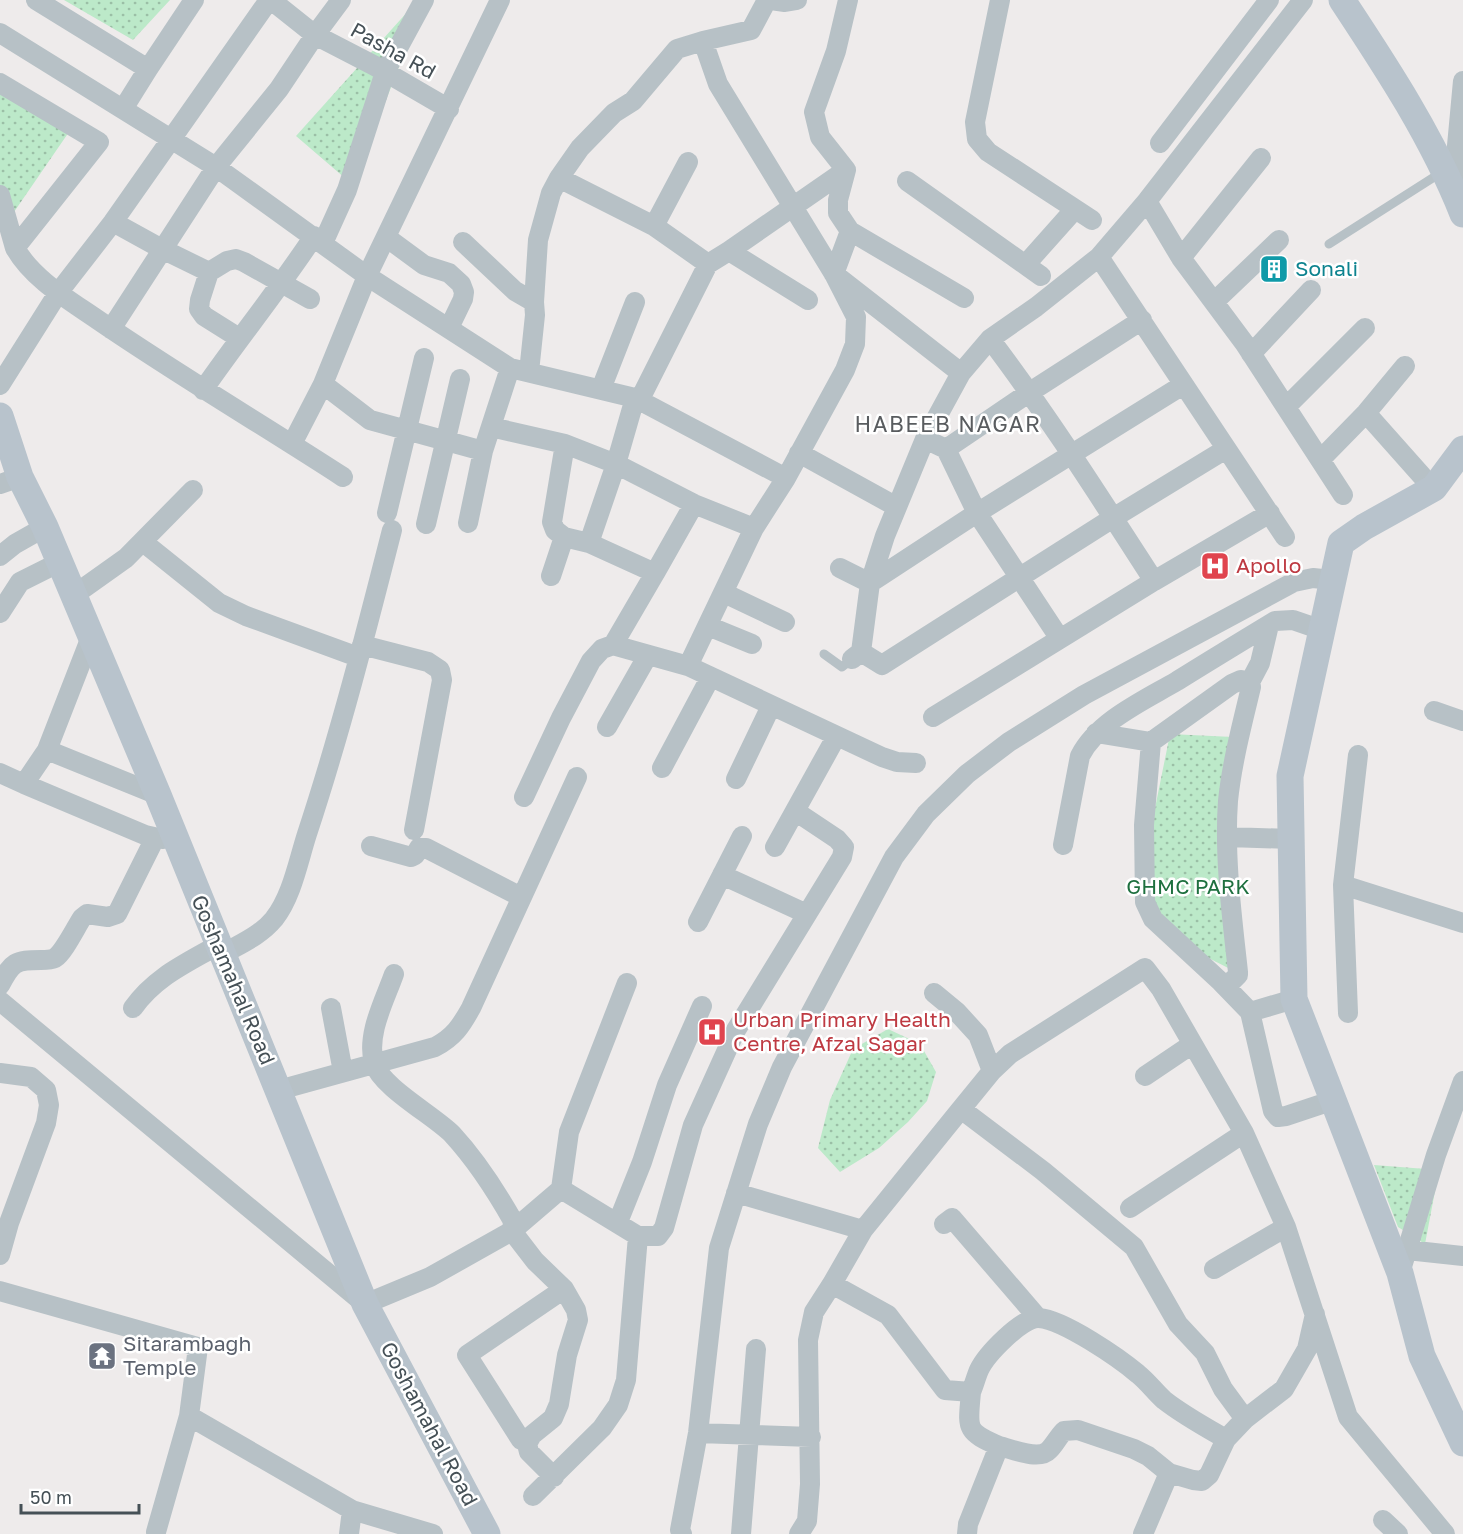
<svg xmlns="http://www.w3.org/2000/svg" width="1463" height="1534" font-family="'Golos Text',sans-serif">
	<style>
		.grass { fill: url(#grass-dots) }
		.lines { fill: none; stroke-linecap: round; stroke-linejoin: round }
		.lane { stroke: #b7c1c6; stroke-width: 9 }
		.street { stroke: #b7c1c6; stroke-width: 20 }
		.secondary { stroke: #b8c3cc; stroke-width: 27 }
		.labels { text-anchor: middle; stroke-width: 5; stroke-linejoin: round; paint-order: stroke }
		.street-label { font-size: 21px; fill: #455056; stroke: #fff }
		.culture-label { font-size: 21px; fill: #0d838f; stroke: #fff; text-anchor: start }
		.health-label { font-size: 21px; fill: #be3a42; stroke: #fff; text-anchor: start }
		.park-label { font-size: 21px; fill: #1e703f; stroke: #fff }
		.worship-label { font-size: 21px; fill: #5b616d; stroke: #fff; text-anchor: start }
		.neighbourhood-label { font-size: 22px; letter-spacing: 1.5px; fill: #595c5f; stroke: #fff }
	</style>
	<defs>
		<pattern id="grass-dots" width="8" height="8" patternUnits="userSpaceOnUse" patternTransform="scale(1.5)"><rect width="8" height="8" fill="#bce9c9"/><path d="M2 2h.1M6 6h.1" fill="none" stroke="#9bbfa6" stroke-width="1.8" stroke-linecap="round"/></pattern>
	</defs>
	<rect width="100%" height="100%" fill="#eeebeb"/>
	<path class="grass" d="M64 0H170L133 40Z
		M418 0H425L353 185 296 136Z
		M0 94 71 129 3 228 0 211Z
		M1170 734 1233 737 1236 972 1189 948 1151 909 1150 833Z
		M888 1029 920 1044 936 1072 927 1101 908 1122 879 1148 840 1172 818 1148 830 1100 853 1049Z
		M1374 1165 1439 1170 1425 1244 1398 1227Z"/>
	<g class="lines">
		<path class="lane" d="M1329 244 1442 172
			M824 654 842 667 852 659"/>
		<path class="street" d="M36 0 148 69 194 0
			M271 0 315 35 375 66 449 109
			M771 0 785 2 797 0
			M848 0 836 51 814 112 820 137 846 170 838 200V213L850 231 834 274 961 373
			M1000 0 975 122 977 139 988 152 1092 220
			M0 33 216 167 367 276 510 368 635 398 786 478
			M0 83 99 142 15 248 0 195
			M123 109 148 69
			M1160 143 1269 0
			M559 178 580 148 614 113 633 101 677 49 703 41 751 30 767 0
			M907 181 1041 276
			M1453 189 1463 81
			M1147 201 1181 258 1245 344 1343 495
			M113 222 162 249 209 272
			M654 226 708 264 729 251 808 300
			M850 231 964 298
			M386 237 424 265 449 273 461 284 464 292 463 299 449 328
			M463 242 515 291 534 302
			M323 243 347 190 385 72 424 0
			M15 248C33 280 71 301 101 322 180 376 263 425 343 477
			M729 251 846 170
			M1099 257 1285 537
			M1181 258 1261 158
			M1026 264 1075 209
			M1214 302 1279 240
			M111 329 216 167 279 89 315 35 341 0
			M239 338 204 316 199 309 200 300 209 272 227 261 236 259 244 262 310 299
			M1251 354 1311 290
			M529 372 535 315 534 302 538 240 551 193 559 178 654 226 688 162
			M323 384 370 420 483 451
			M0 385 58 293 113 222 269 0
			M601 389 635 302
			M203 390C239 338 279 289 314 236
			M639 401 708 264
			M1286 407 1365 328
			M1366 413 1422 476
			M491 427 565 444 616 464 694 504 754 528
			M925 439 946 449 977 513 1060 639
			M292 444 323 384 367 276 500 0
			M946 449 1030 392 1142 320
			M799 453 897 507
			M1321 459 1366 413 1405 366
			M0 484 20 477
			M387 513 424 358
			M468 523 483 451 510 368
			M426 524 460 379
			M143 542 219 603 246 616 358 657
			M589 543 616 464 635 398
			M0 556 15 544 45 527
			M840 568 870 583 977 513 1183 385
			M655 573 694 504
			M551 576 564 537
			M1154 581 1270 513
			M724 593 785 622
			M74 595 126 558 193 490
			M0 613 20 582 60 562
			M708 626 752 644
			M362 645 428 662 440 670 442 680 414 830
			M613 645 688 666 882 757 897 762 916 763
			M861 652 882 665 1113 518 1226 449
			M852 659 861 652 870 583 885 536 925 439 961 373 990 339 1036 307 1099 257 1147 201 1303 0
			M688 666 754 528 786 478 845 370 855 344 856 317 834 274 718 84 703 41
			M1250 682 1260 663 1269 625
			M1434 711 1463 721
			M933 717 1154 581C1101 499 1049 417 990 339
			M607 727 648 655
			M1096 733 1151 742 1232 684 1241 680 1250 682 1251 687C1242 725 1232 762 1228 801 1224 856 1232 917 1238 972V975L1230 983 1221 982 1153 919 1145 902 1144 825 1151 742
			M47 750 91 637
			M662 768 710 678
			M0 773 24 784 47 750 158 795
			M736 779 771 706
			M24 784 145 835 163 839 168 837
			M524 797 561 718 591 661 602 649 613 645 655 573 589 543 564 537 555 530 552 522 565 444
			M1228 837 1291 839
			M1063 845 1080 756C1098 721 1143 701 1177 681 1209 661 1242 641 1275 621L1293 620 1322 630
			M371 846 411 857 415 855 419 848H426L521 897
			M775 847 836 737
			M722 875 807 914
			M1343 885 1358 755
			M698 922 742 836
			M221 955C240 944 260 936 274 919 292 896 298 862 307 834 340 734 366 632 392 530
			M394 974C385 1000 366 1034 374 1063 381 1087 433 1115 452 1134 476 1160 496 1191 513 1221L512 1231 535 1261 564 1289 576 1310 578 1320 567 1355 559 1404 553 1418 532 1435 527 1444 529 1452 554 1477
			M1221 982 1250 1012 1273 1111 1278 1117 1286 1116 1334 1100
			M0 985C12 962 15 960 41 960 45 960 51 960 55 958 64 952 76 927 82 918L87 914 108 917 117 914 155 838
			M934 993 957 1012 978 1035 992 1071
			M0 1001 365 1304 430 1277 512 1231 561 1189 569 1132 627 983
			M133 1008C155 977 185 964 218 945
			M331 1008 343 1072
			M1250 1012 1294 999
			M1348 1013 1343 885 1463 923
			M0 1073 31 1077 46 1090 49 1105 46 1123 9 1223 0 1255
			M1145 1076 1191 1045
			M279 1090 435 1047C454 1037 461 1026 471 1008L577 777
			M961 1109 992 1071 1010 1054 1145 968 1161 989 1244 1133 1286 1227 1348 1417 1445 1534
			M561 1189 638 1236H658L664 1228 693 1125 736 1030 842 857 844 847 837 839 795 811
			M736 1193 863 1230
			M1130 1208 1244 1133
			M618 1222 642 1162 667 1085 702 1006
			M944 1224 952 1218 1038 1318
			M1407 1250 1463 1256
			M1214 1269 1286 1227
			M1400 1273 1436 1155 1463 1081
			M0 1291 198 1347 189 1416 156 1532
			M189 1416 352 1510 433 1534
			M1245 1419 1284 1389 1307 1349 1315 1314
			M698 1433 811 1437
			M521 1440 467 1355 564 1289
			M999 1446C964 1431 968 1428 971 1392L945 1390 888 1315 832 1284 863 1230 961 1109 1043 1171 1134 1247 1178 1324 1205 1353 1223 1389 1245 1419 1226 1439
			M533 1496 602 1428 618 1405 626 1380 638 1236
			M1383 1520 1398 1534
			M349 1534 352 1510
			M682 1534 680 1530 698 1433 719 1248 758 1124 782 1067 894 857 926 814 967 774 1009 742 1084 695 1294 582 1313 578 1332 580
			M741 1534 756 1349
			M799 1534 807 1521 810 1484 808 1340 814 1312 832 1284
			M967 1534 968 1524 999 1446C1012 1449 1039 1461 1049 1450 1055 1444 1058 1437 1064 1431L1078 1430 1134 1449 1148 1456 1169 1473 1193 1480 1202 1481 1209 1475 1226 1439C1205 1427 1183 1415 1164 1400 1155 1392 1148 1382 1138 1374 1119 1358 1064 1320 1039 1318 1022 1317 986 1355 979 1370 976 1377 974 1385 971 1392
			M1143 1534 1169 1473"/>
		<path class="secondary" d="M1342 0C1387 68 1433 138 1463 214
			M0 416 20 477 45 527 158 795 365 1304 487 1534
			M1463 449 1434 488 1364 527 1341 543 1290 776 1294 999 1400 1273 1422 1356 1463 1443"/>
	</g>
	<defs>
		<g id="building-square" transform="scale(1.5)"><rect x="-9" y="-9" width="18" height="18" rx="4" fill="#0f9aa8" stroke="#fff"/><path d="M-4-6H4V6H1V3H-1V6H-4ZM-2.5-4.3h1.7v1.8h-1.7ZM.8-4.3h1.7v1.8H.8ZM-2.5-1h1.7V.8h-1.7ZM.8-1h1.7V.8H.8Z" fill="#fff"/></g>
		<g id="hospital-square" transform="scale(1.5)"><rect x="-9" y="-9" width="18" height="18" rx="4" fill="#e0444e" stroke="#fff"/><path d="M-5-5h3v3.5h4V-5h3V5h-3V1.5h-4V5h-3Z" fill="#fff"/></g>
		<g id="temple-square" transform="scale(1.5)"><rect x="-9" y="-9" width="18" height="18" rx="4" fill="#6b7280" stroke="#fff"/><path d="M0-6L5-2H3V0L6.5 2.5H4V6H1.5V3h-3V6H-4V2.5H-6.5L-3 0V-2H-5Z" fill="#fff"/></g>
	</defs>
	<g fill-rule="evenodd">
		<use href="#building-square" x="1274" y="269"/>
		<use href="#hospital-square" x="1215" y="566"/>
		<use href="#hospital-square" x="712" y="1032"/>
		<use href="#temple-square" x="102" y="1356"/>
	</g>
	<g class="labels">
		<g class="street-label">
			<text transform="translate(393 51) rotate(29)" y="7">Pasha Rd</text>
			<text transform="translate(233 980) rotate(67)" y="7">Goshamahal Road</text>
			<text transform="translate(429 1424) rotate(62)" y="7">Goshamahal Road</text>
		</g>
		<g class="culture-label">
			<text x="1295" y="276">Sonali</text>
		</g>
		<g class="health-label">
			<text x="1236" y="573">Apollo</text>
			<text x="733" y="1027">Urban Primary Health<tspan x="733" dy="24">Centre, Afzal Sagar</tspan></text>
		</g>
		<g class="park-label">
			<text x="1188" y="894">GHMC PARK</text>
		</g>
		<g class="worship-label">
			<text x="123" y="1351">Sitarambagh<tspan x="123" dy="24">Temple</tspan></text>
		</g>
		<g class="neighbourhood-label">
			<text x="948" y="432">HABEEB NAGAR</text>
		</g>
	</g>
	<path d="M21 1504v9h118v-9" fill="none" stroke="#455056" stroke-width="3"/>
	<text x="30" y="1504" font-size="18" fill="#455056" stroke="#ffffff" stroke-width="4.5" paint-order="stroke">50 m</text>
</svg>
